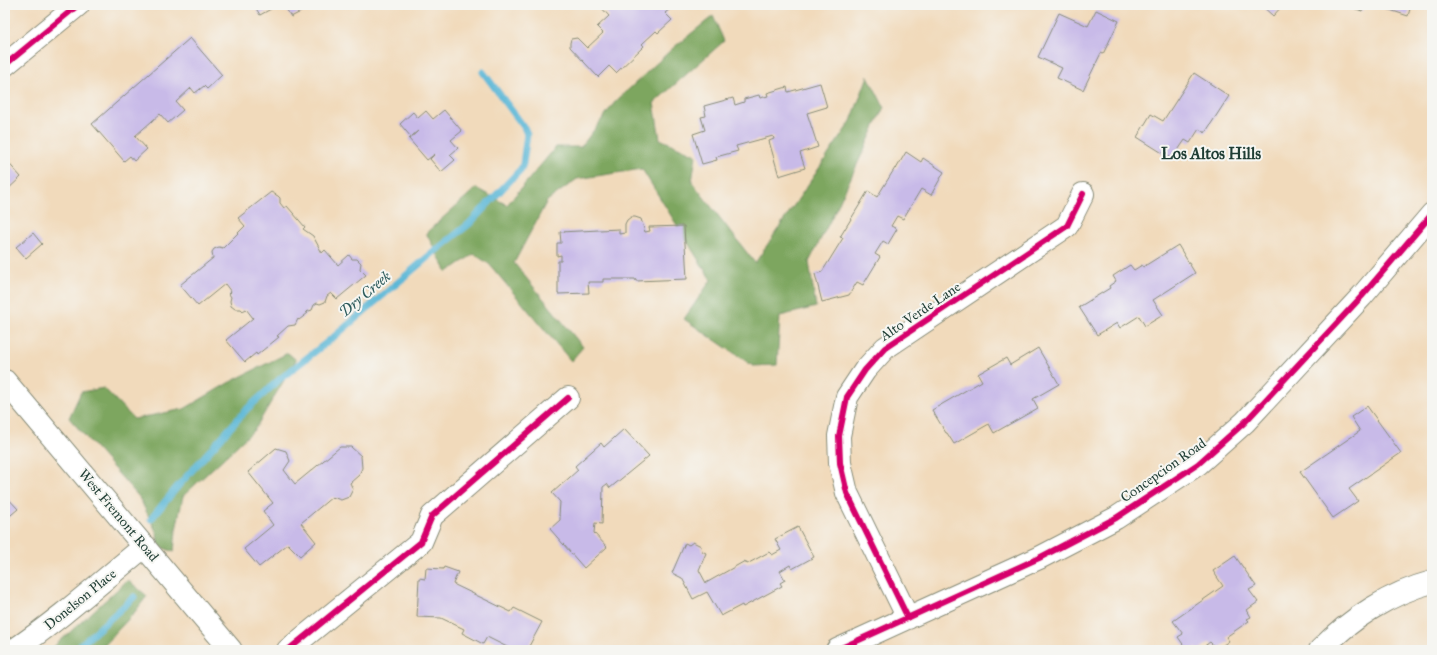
<svg xmlns="http://www.w3.org/2000/svg" width="1437" height="655" font-family="'IM FELL Great Primer',serif">
	<style>
		.forest { fill: #7da65e; stroke: #4e7249 }
		.lines { fill: none; stroke-linecap: round; stroke-linejoin: round }
		.stream { stroke: #58b6d6; stroke-width: 7 }
		.building { fill: #c8bae8 }
		.minor-casing { stroke: #888c78; stroke-width: 24 }
		.minor { stroke: #fff; stroke-width: 22 }
		.cycleway-casing { stroke: #f6f6f2; stroke-width: 8 }
		.cycleway { stroke: #d6006c; stroke-width: 6 }
		.labels { text-anchor: middle; stroke-width: 4; stroke-linejoin: round; paint-order: stroke }
		.street-label { font-size: 14px; fill: #1f3d34; stroke: #f6f6f2 }
		.water-label { font-size: 15px; font-style: italic; fill: #2d5b5c; stroke: #f6f6f2 }
		.quarter-label { font-size: 16px; font-weight: bold; fill: #1f3d34; stroke: #f6f6f2 }
	</style>
	<rect width="100%" height="100%" fill="#f6f6f2"/>
	<filter id="ink" filterUnits="userSpaceOnUse"><feTurbulence type="fractalNoise" baseFrequency=".025" numOctaves="2"/><feDisplacementMap in="SourceGraphic" scale="8" xChannelSelector="R" yChannelSelector="G"/><feConvolveMatrix kernelMatrix="1 2 1 2 8 2 1 2 1" color-interpolation-filters="sRGB"/></filter>
	<filter id="wash" filterUnits="userSpaceOnUse"><feTurbulence type="fractalNoise" baseFrequency=".012" numOctaves="4" result="noise"/><feDisplacementMap in="SourceGraphic" scale="16" xChannelSelector="R" yChannelSelector="G"/><feGaussianBlur stdDeviation="0.9" result="paint"/><feColorMatrix in="noise" values="0 0 0 0 0 0 0 0 0 0 0 0 0 0 0 0 0 1.4 0 .05"/><feComposite in="paint" operator="in"/></filter>
	<g filter="url(#wash)">
		<rect width="100%" height="100%" fill="#f1dabb"/>
		<path class="forest" d="M713 16 724 41 654 103 660 139 696 155 692 182 755 263 851 121 868 76 884 107 840 201 809 262 816 307 780 316 777 365 753 366 684 319 711 280 642 169 577 179 547 201 514 263 583 347 571 361 489 264 474 254 447 272 426 233 476 188 507 205 556 147H581L615 102 673 48Z
			M288 353 296 360 255 429 183 496 176 530 174 552 158 546 157 533 139 497 69 418 81 392 104 388 134 419 184 409 228 383Z
			M128 580 147 596 134 613 102 647 97 650H50Z"/>
		<g class="lines">
			<path class="stream" d="M151 519 178 486 247 409 280 379 335 336 429 256 469 224 521 169 523 164 527 134 524 127 483 72
				M75 650 134 597"/>
		</g>
		<g id="blocks">
			<path class="building" d="M254 5H278L260 15Z
				M284 5H314L291 17Z
				M599 5H666L670 9 665 13 672 20 658 33 656 31 642 44 644 46 616 73 609 66 598 77 570 47V43L571 39 577 38 587 48 603 33 597 27 609 16Z
				M1261 5H1283L1273 16Z
				M1344 5H1364L1362 11Z
				M1375 5H1411L1408 16Z
				M1096 10 1119 21 1103 54 1101 53 1083 90 1057 78 1062 68 1038 57 1059 13 1088 26Z
				M190 38 222 75 207 89 204 86 195 93 191 88 176 102 183 110 168 123 160 114 135 136 147 149 134 161 130 156 124 161 92 124Z
				M1194 73 1229 96 1205 133 1199 129 1190 143 1185 140 1172 159 1137 137 1151 114 1163 121Z
				M820 83 827 107 807 113 818 147 800 153 805 168 779 176 769 141 774 139 773 136 736 146 738 151 716 157 717 160 702 164 693 134 705 130 701 117 706 116 704 106 733 98 735 105 744 102V99L759 95 760 98 768 96 767 93 787 87 788 92Z
				M444 110 462 131 451 140 458 148 450 155 455 160 441 172 430 159 435 154 427 160 409 139 418 131 411 137 400 124 413 112 418 118 426 111 433 119Z
				M906 152 921 162 923 158 944 172 931 195 921 189 903 219 897 216 891 226 897 229 888 244 883 241 875 254 880 257 863 285 857 282 849 295 822 302 815 274 822 272 843 238 840 237 868 191 877 197 895 168 896 169Z
				M5 159 21 177 5 192Z
				M271 192 278 196 280 198V203L284 208 287 206 305 227 303 229 313 236 322 253 325 250 338 265 349 255 352 259H357L361 263 360 269 366 275 337 299 331 293 327 296 325 302 320 304 317 303 314 305 312 310 306 312 308 313 299 320 298 319 295 325 288 326 277 336 279 337 257 355 256 353 245 362 226 340 253 318 246 309 243 311 241 309H235L231 306 230 301 231 297 229 294 231 292 225 284 198 306 180 285 213 258 212 252 214 249 219 247 223 248 245 226 238 218Z
				M631 217H635L641 219 645 232 650 231 649 227 684 226 687 279 636 281 635 279H603V282H588L589 293 558 294V261H561V255L557 256V243H561L560 232 619 229V234L625 233V224L627 220Z
				M33 233 42 244 26 258 16 247Z
				M1178 245 1195 273 1153 300 1163 315 1145 326 1139 316 1120 328 1117 323 1097 335 1079 307 1110 288 1109 286 1116 281 1113 276 1130 265 1134 270 1142 265 1143 267Z
				M1038 348 1059 384 1033 399 1038 408 994 433 989 424 954 444 947 433H946L932 410 982 381 978 374 1006 358 1010 365Z
				M1367 406 1401 453 1349 489 1358 501 1333 518 1300 472 1360 431 1351 417Z
				M624 429 649 456 610 488 607 484 603 487 602 524 595 523 594 533 607 547 584 568 550 529 560 520V516H559L560 502 552 493 578 470 575 466 601 443 604 447Z
				M340 447H351L361 456 362 468 359 475 350 483 353 489 349 497 341 500 332 497 301 523 316 542 300 556 288 544 259 567 244 549 273 525 263 511 273 503 248 472 276 448 286 451 290 461 284 470 295 484Z
				M5 495 18 509 5 520Z
				M798 527 814 557 792 569 790 565 780 571 785 580 780 583 782 586 743 607 742 605 721 616 707 592 693 599 682 578 672 573 685 543 689 545 693 542 701 546 702 551 706 553 699 570 706 583 745 561 747 564 769 552 772 555 781 550 775 539Z
				M1235 556 1256 586 1249 590 1258 602 1247 610 1251 617 1247 619 1249 621 1226 637 1229 641 1219 648 1216 645 1214 646 1210 642 1199 650 1196 648 1194 650H1187L1178 637 1183 634 1173 621 1223 586 1213 571Z
				M444 567 458 572 453 584 511 612 514 608 542 622 527 650H513L487 637 483 644 462 633 464 629 441 618 417 617 419 578 425 579 426 568 443 569Z"/>
		</g>
	</g>
	<g filter="url(#ink)">
		<use href="#blocks" fill-opacity="0" stroke="#888c78" stroke-width="1"/>
		<g class="lines">
			<g class="minor-casing">
				<path id="minor" d="M5 65 78 5
					M5 381 231 650
					M908 618 847 493 840 463 839 436 847 397 865 370 885 348 1067 226 1083 194
					M14 650C60 619 102 581 145 546
					M288 650 421 542 432 516 568 398
					M837 650 1039 558 1116 518 1198 464 1245 422 1362 296 1432 214
					M1320 650C1350 619 1390 593 1432 582"/>
			</g>
			<use href="#minor" class="minor"/>
			<g class="cycleway-casing">
				<path id="cycleway" d="M5 65 78 5
					M908 618 847 493 840 463 839 436 847 397 865 370 885 348 1067 226 1083 194
					M288 650 421 542 432 516 568 398
					M837 650 1039 558 1116 518 1198 464 1245 422 1362 296 1432 214"/>
			</g>
			<use href="#cycleway" class="cycleway"/>
		</g>
	</g>
	<g class="labels">
		<g class="street-label">
			<text transform="translate(920 311) rotate(-34)" y="5">Alto Verde Lane</text>
			<text transform="translate(1163 470) rotate(-35)" y="5">Concepcion Road</text>
			<text transform="translate(119 515) rotate(50)" y="5">West Fremont Road</text>
			<text transform="translate(80 599) rotate(-39)" y="5">Donelson Place</text>
		</g>
		<g class="water-label">
			<text transform="translate(365 294) rotate(-40)" y="5">Dry Creek</text>
		</g>
		<g class="quarter-label">
			<text x="1211" y="159">Los Altos Hills</text>
		</g>
	</g>
	<rect width="1437" height="655" fill="none" stroke="#f6f6f2" stroke-width="20"/>
</svg>
